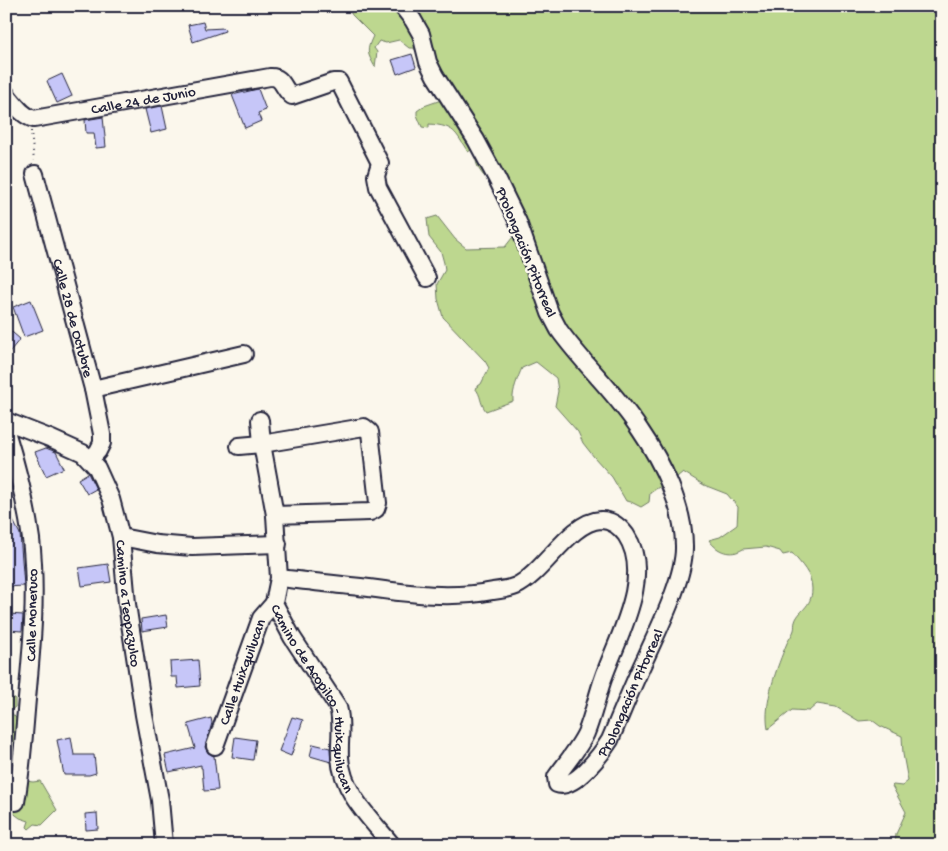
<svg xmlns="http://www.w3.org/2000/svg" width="948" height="851" font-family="'Gochi Hand',sans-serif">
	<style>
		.green { fill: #bdd78f; stroke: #707c65 }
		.building { fill: #c6c6f8; stroke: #22223b }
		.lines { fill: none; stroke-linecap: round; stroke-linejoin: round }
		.minor-casing { stroke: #22223b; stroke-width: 20 }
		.path { stroke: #22223b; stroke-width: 2; stroke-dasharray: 1 4; stroke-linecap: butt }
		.minor { stroke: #fbf7ec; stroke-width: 16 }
		.labels { text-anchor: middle; stroke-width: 5; stroke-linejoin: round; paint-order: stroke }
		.street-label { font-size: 15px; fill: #22223b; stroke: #fbf7ec }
	</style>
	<rect width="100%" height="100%" fill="#fbf7ec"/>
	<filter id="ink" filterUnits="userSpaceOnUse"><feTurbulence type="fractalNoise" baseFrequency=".02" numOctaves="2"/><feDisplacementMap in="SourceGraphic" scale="10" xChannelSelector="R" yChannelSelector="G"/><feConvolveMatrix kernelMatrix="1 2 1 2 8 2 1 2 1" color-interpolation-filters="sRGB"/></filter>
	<g filter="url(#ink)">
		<path class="green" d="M347 6H942V845H895L896 834 906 812 892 786 893 785 902 786 908 781 903 754 902 736 880 726 872 720 859 721 836 707 817 704 809 711 792 710 768 729C763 703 777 667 787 643 789 639 793 634 794 630 795 627 794 624 795 622 798 610 812 608 812 589 812 574 801 564 792 553L783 555 780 551 766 547 743 549C731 557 717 552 709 540L720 537 737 525 738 507 727 494 704 485 683 472 677 477V484L668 489 659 487 650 493 649 502 641 507 631 502 626 501 612 477 594 457 583 443 578 432 555 406 558 391 556 378 536 362 522 368C518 377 512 391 513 401L486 411C479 402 482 396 475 388L481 384 489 368 485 361 443 317 438 299 437 284 445 270 444 263 441 252 429 237 427 219 437 216 455 239 466 248 505 247 516 233C512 223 508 204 502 196 491 180 472 172 476 150H471L468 152C455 132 455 126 429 124V128L422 127 417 115V111L424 106 444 99 414 48H409L399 40 386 43 379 41 374 48 377 52 375 67C367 53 366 51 373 36L352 15Z
			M15 698V707L10 711 33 739 30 744 26 781 33 782 40 781 57 810 42 825 35 824 29 829 27 827 29 821 20 818 12 812 6 814V699Z"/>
		<path class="building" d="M203 22 205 29 224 28 225 31 193 42 188 25Z
			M412 54 416 67 397 74 392 60Z
			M62 74 72 96 57 103 47 81Z
			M258 89 266 110 258 113 261 121 245 128 232 95Z
			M162 106 167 129 151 133 145 109Z
			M103 117 106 147 96 148 94 133H86L85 120Z
			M31 300 43 330 24 337 13 307Z
			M6 327 20 339 6 356Z
			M46 448 56 452 64 468 46 476 35 452Z
			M88 473 96 489 87 494 78 479Z
			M6 507 20 534 24 586 6 587Z
			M108 564 111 582 82 586 79 568Z
			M9 614 23 615 22 631 8 630Z
			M166 615 168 627 142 631 141 619Z
			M198 660 200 686 178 688 177 677H171L170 662Z
			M292 717 303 720 291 756 279 751Z
			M211 718 212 723 205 747 208 753 214 756 218 790 204 791 202 768H201V765L169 772 165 755 195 748 188 724Z
			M71 737 74 755H94L96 773 89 775H64L57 740Z
			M235 737 256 740 253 760 232 757Z
			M313 744 330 748 331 762 310 756Z
			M97 813 98 829 86 830 85 814Z"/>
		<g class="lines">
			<g class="minor-casing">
				<g id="minor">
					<path id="s1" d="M6 94C14 103 22 116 34 119L270 77C283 76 283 90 292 96L333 82H339L380 163 376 176 378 187 427 278"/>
					<path id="s2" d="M35 174 93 389 102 434V443L98 451 90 460"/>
					<path d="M93 389 244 354"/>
					<path d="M260 420 262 444 275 515"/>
					<path id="s3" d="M6 421 52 439 83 453 97 468 111 499 121 537 127 604 144 715 160 800 164 845"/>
					<path d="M6 431C17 467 26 502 31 539 37 592 32 646 27 699 24 733 22 768 16 802"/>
					<path id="s4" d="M239 446 262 444 364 427 370 432 378 503 376 509 370 512 275 515 279 578 274 603 292 637 338 707C343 724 339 740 340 757 342 793 371 819 392 845"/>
					<path d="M121 537 157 544 192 547 278 544"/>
					<path id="s5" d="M279 578C309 581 339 585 369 588 411 594 452 599 493 591 501 590 509 589 516 586 544 573 570 521 601 520 612 520 620 527 626 535 654 577 617 638 603 679 597 696 593 716 586 733 579 748 566 763 556 777L557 784C574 791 602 753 610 740 622 712 633 684 646 657 659 628 685 577 684 546 684 507 662 462 640 430 617 394 584 365 559 330L550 313 518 222 497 179 476 140 435 76 428 62 421 34 413 20 402 6"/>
					<path id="s6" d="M215 746 261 618 274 603"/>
				</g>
			</g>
			<path class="path" d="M31 131 34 161"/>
			<use href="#minor" class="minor"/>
		</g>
	</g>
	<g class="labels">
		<g class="street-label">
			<text dy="5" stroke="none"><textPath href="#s1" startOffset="149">Calle 24 de Junio</textPath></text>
			<text transform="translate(527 252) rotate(68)" y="5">Prolongación Pitorreal</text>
			<text dy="5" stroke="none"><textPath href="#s2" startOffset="149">Calle 28 de Octubre</textPath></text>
			<text dy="5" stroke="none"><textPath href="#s3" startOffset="244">Camino a Teopazulco</textPath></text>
			<text transform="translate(31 615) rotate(-89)" y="5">Calle Moneruco</text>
			<text dy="5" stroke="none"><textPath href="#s6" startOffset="79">Calle Huixquilucan</textPath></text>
			<text dy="5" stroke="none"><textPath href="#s5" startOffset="771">Prolongación Pitorreal</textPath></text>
			<text dy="5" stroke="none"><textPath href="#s4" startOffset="508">Camino de Acopilco - Huixquilucan</textPath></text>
		</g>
	</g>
	<rect width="948" height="851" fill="none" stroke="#fbf7ec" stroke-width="25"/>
	<rect x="12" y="12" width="923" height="826" fill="none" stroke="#22223b" stroke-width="2" filter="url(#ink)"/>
</svg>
